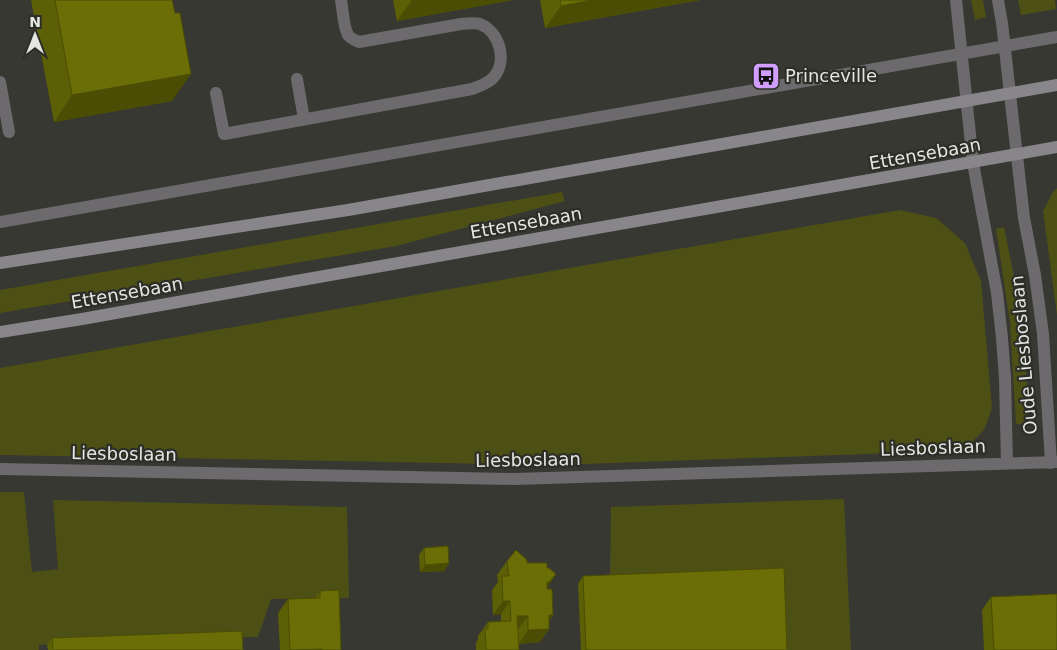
<svg xmlns="http://www.w3.org/2000/svg" width="1057" height="650" font-family="'DejaVu Sans',sans-serif">
	<style>
		.green { fill: #4d5015 }
		.lines { fill: none; stroke-linecap: round; stroke-linejoin: round }
		.lane { stroke: #6c6a6d; stroke-width: 12 }
		.street { stroke: #6c6a6d; stroke-width: 12 }
		.secondary { stroke: #89868b; stroke-width: 12 }
		.wall { fill: #5c5f05 }
		.shaded-wall { fill: #4b4d04 }
		.building { fill: #6b6e06; stroke: #4b4d04 }
		.labels { text-anchor: middle; stroke-width: 4.5; stroke-linejoin: round; paint-order: stroke }
		.poi-label { font-size: 18px; fill: #e5e6e2; stroke: #2d2e27; text-anchor: start }
		.street-label { font-size: 18px; fill: #e5e6e2; stroke: #2d2e27 }
	</style>
	<rect width="100%" height="100%" fill="#373831"/>
	<path class="green" d="M971 0H983L986 17 975 20Z
		M1018 0H1055L1056 9 1021 15Z
		M1057 188V315L1043 211 1053 192Z
		M562 192 565 201 396 246 0 313V290Z
		M900 210 936 218 965 243 981 281 992 408 984 430 969 445 948 451 556 465 0 455V368Z
		M1004 227 1022 316 1028 398 1027 425 1016 424 1010 322 996 229Z
		M0 492H24L32 572 58 569 53 500 347 507 349 598 271 599 258 637 85 642 39 645V650H0Z
		M844 499 851 650H783L610 581 611 507Z"/>
	<g class="lines">
		<path class="lane" d="M297 79 304 119
			M0 82 9 132
			M216 93 224 134 472 89C480 86 487 84 493 78 508 62 500 32 480 24 474 22 467 24 461 24L359 42C355 40 351 39 348 35 343 26 343 10 341 0
			M0 222 1057 37"/>
		<path class="street" d="M956 0 973 163 997 293 1002 338 1005 378 1007 464
			M998 0 1002 23 1024 218 1035 275 1043 334 1051 463
			M0 469 515 479 1057 462"/>
		<path class="secondary" d="M0 263 348 210 1057 85
			M0 332 82 319 279 284 1057 147"/>
	</g>
	<path class="wall" d="M31 0H173L172 101 54 122Z
		M393 0H513L397 21Z
		M540 0H700L545 28Z
		M424 548 449 563 444 571 420 572 419 555Z
		M507 561 527 563 547 568 556 574 547 588 553 615 549 621V629L540 642 519 644V650H476V643L478 639V636L488 622 501 621V614L493 615 492 590 498 582 497 575Z
		M583 576 787 650H581L578 584Z
		M320 591 341 650H280L278 613 288 599 315 598Z
		M991 597 1057 650H984L982 610Z
		M52 638 243 650H48L47 645Z"/>
	<path class="shaded-wall" d="M412 0H513L397 21Z
		M592 0H700L545 28 561 6Z
		M191 74 172 101 54 122 72 95Z
		M449 563 444 571 420 572 425 565Z
		M556 574 547 588V582Z
		M503 601H510L501 614 493 615Z
		M549 615H553L544 628Z
		M517 616H528L518 629Z
		M549 629 540 642 519 644 528 630Z
		M322 649 321 650H289Z"/>
	<path class="building" d="M55 0H172L175 13H180L191 74 72 95Z
		M560 0H592L561 6Z
		M448 546 449 563 425 565 424 548Z
		M516 550 527 560V563H547V568H549L556 574 549 582H547V589H552L553 615H549V629L528 630V616H517L519 650H486L485 629H488V622L511 621 510 601H503L502 576H509L507 561Z
		M784 568 787 650H586L583 576Z
		M339 590 341 650H322V649L290 650 288 599 320 598V591Z
		M1057 594V650H994L991 597Z
		M242 631 243 650H53L52 638Z"/>
	<defs>
		<g id="bus-square" transform="scale(1.4375)"><rect x="-9" y="-9" width="18" height="18" rx="4" fill="#d19dfe" stroke="#2d2e27"/><path d="M-5-6H5V4H4V6H2V4H-2V6H-4V4H-5ZM-3.5-4V0h7V-4ZM-3.5 1.2v1.5H-2V1.2ZM2 1.2v1.5H3.5V1.2Z" fill="#111"/></g>
	</defs>
	<g fill-rule="evenodd">
		<use href="#bus-square" x="766" y="76"/>
	</g>
	<g class="labels">
		<g class="poi-label">
			<text x="785" y="82">Princeville</text>
		</g>
		<g class="street-label">
			<text transform="translate(925 154) rotate(-10)" y="6">Ettensebaan</text>
			<text transform="translate(526 223) rotate(-10)" y="6">Ettensebaan</text>
			<text transform="translate(127 293) rotate(-10)" y="6">Ettensebaan</text>
			<text transform="translate(1024 355) rotate(-95)" y="6">Oude Liesboslaan</text>
			<text transform="translate(933 448) rotate(-2)" y="6">Liesboslaan</text>
			<text transform="translate(124 454) rotate(1)" y="6">Liesboslaan</text>
			<text transform="translate(528 460) rotate(-1)" y="6">Liesboslaan</text>
		</g>
	</g>
	<g transform="translate(35 35)" stroke="#2d2e27" stroke-width="4" paint-order="stroke">
	<path d="M0-4L9 19L0 12L-9 19Z" fill="#e5e6e2"/>
	<text y="-8" font-size="14" font-weight="bold" text-anchor="middle" fill="#e5e6e2">N</text>
	</g>
</svg>
